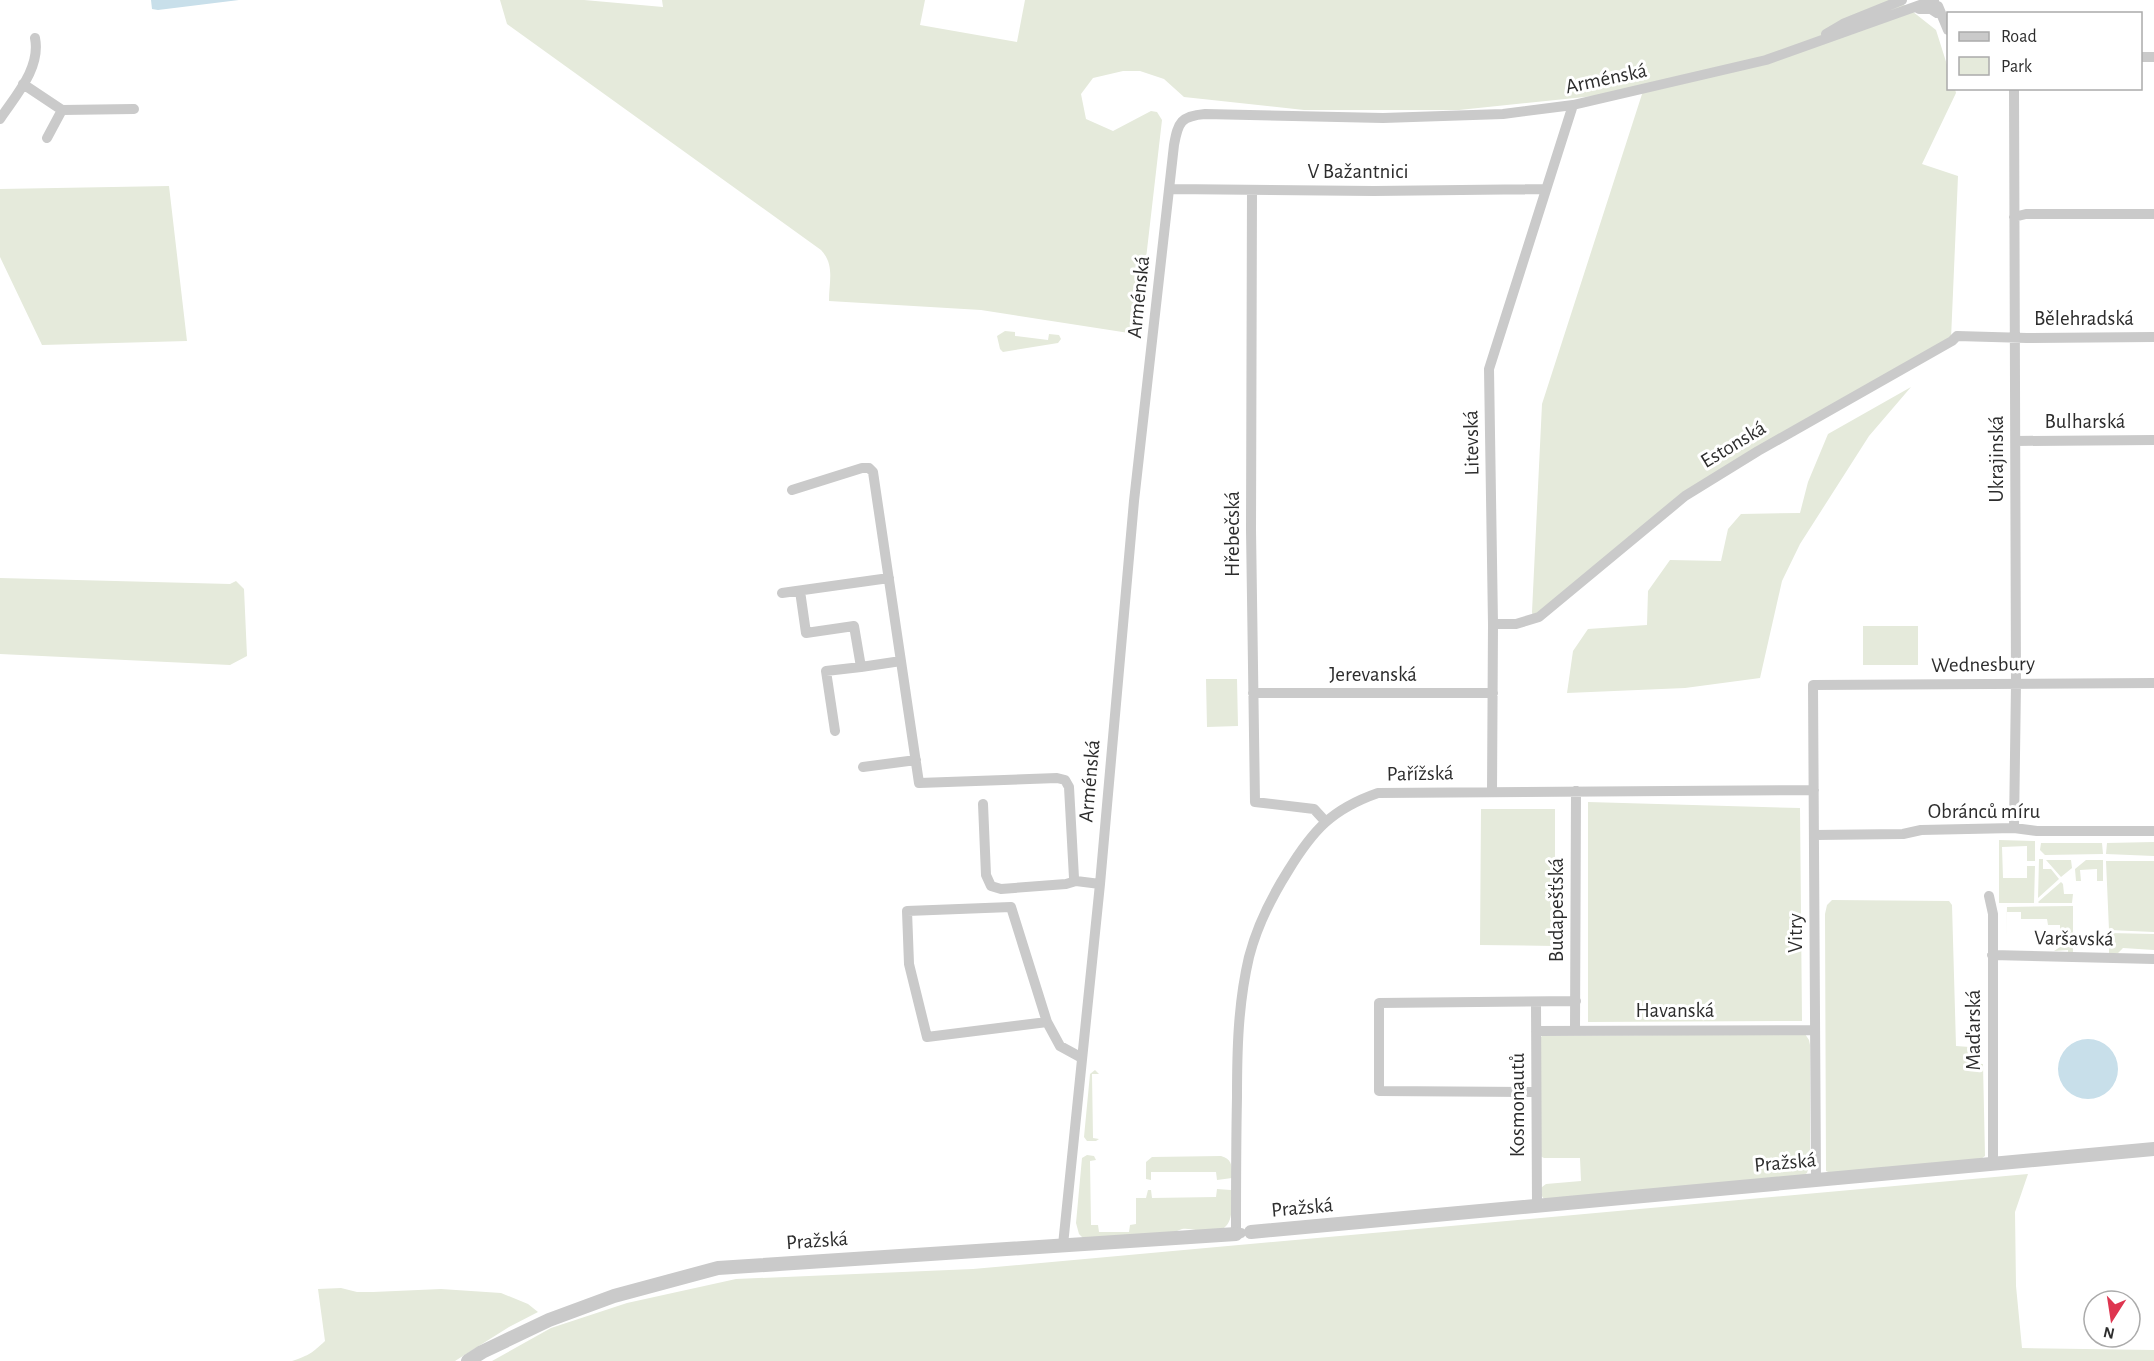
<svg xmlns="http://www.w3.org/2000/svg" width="2154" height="1361" font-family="'Alegreya Sans',sans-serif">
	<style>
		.green { fill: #e5eadb }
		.water { fill: #c8dfea }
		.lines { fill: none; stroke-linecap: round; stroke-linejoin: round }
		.minor { stroke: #cacaca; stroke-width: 10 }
		.tertiary { stroke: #cacaca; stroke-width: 14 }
		.labels { text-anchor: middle; stroke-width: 6; stroke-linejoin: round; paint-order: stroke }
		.street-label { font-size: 21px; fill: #2d2d2d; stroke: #fff }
	</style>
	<rect width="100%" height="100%" fill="#fff"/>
	<path class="green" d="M500 0H584L663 7 662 0H925L920 25 1017 42 1025 0H1898L1936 30 1948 68V88L1955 89 1956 93 1922 164 1958 176 1951 339 1685 492 1533 618 1532 612 1542 404 1643 91 1459 110H1304L1184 97 1164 79 1140 71H1123L1093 78 1081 94 1086 119 1113 131 1151 111 1157 112 1162 120 1138 328 1129 333 981 310 829 301C829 281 835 265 821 250L507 24Z
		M169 186 187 341 42 345 0 257V189Z
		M1005 331 1015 332V336L1048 340 1049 334 1059 335 1061 339 1058 343 1003 352 1000 349 997 336Z
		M1911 387 1869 436 1800 544 1782 581 1760 678 1685 688 1567 693 1573 651 1588 629 1647 625 1648 591 1670 560 1721 561 1728 529 1741 514 1800 513 1808 482 1828 434Z
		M0 578 230 584 236 581 244 589 247 656 230 665 0 654Z
		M1863 626H1918V665H1863Z
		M1206 679H1237L1238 726 1207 727Z
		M1588 802 1800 808 1802 1021 1588 1022Z
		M1481 809H1555V946L1480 945Z
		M1999 840 2035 841V861H2027V846L2002 847 2003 878H2027V866H2035L2034 903H1999Z
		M2154 842V856L2106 854 2107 843Z
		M2041 843H2102L2103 854 2045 855 2040 850Z
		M2039 859H2043V869H2051L2059 879 2038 898Z
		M2046 860H2071L2072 868 2061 877Z
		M2086 860H2103V881H2097V869L2080 870 2081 881H2076L2075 869Z
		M2106 861H2154V932L2109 930Z
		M2061 882 2063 884 2064 894H2073L2072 903H2039L2038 902Z
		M1832 900 1949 901 1952 905 1956 1046 1970 1047 1969 1063 1983 1064 1985 1156 1978 1161 1830 1173 1826 1171 1825 914 1827 905Z
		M2073 906V953L2068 952V950L2054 951 2060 947V925H2048L2047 919H2021V912H2007L2006 941 2007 907Z
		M2109 933 2154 934V950L2123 948 2118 953H2109Z
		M1805 1034 1809 1040 1810 1045V1162L1807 1173 1802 1176 1544 1199 1539 1192 1542 1187 1546 1184 1581 1181 1580 1158H1544L1540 1156 1538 1040 1542 1036Z
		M1095 1070 1099 1074H1092L1093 1138 1099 1139 1096 1141H1087L1084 1137 1090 1074Z
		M1087 1155 1094 1156 1096 1160 1090 1161 1091 1225H1098L1099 1232H1129L1130 1225 1136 1224V1198H1146L1148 1190H1151L1152 1198 1216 1197 1217 1189 1231 1190C1231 1201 1234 1218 1226 1226 1215 1239 1195 1227 1182 1229 1176 1231 1170 1234 1164 1235 1139 1240 1110 1238 1084 1239L1079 1234 1076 1223 1082 1158Z
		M1221 1156C1233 1159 1232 1168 1232 1178L1217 1180 1216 1172H1151V1180L1146 1179V1162L1152 1157Z
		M2028 1174 2015 1212 2016 1286 2022 1348 2154 1350V1361H492L551 1328 627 1303 736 1279 973 1269Z
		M341 1288 357 1292H373L441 1289 501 1293 528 1304 538 1312 509 1327 455 1361H292C310 1355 312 1353 325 1341L318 1289Z"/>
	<path class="water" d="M151 0H239L158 10 152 9Z
		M2058 1069a30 30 0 1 1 60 0a30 30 0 1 1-60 0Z"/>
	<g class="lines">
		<path class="minor" d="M1938 6 1948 30
			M1919 9H1931L1937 13
			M1826 34 1843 24 1902 0
			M2140 57H2154
			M23 84 62 110 134 109
			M2014 88 2016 683 2014 828
			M0 119C16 95 41 68 35 38
			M47 138 62 110
			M1170 189 1374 191 1545 189
			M1252 190 1251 530 1255 802 1314 809 1325 821
			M2014 217 2026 214H2154
			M2016 441 2154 440
			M792 490 862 468H869L873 472 919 783 1057 778 1065 780 1069 787 1074 878 1076 881 1100 884
			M800 591 806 633 854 626 861 667 901 661
			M782 593 889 578
			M1493 624H1516L1539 617 1685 496 1758 451 1952 341 1957 336 2027 338 2154 337
			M1253 693H1493
			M835 731 826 671 861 667
			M863 767 916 760
			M1492 792 1493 624 1489 369 1573 105
			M983 804 986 875 991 886 1001 889 1066 884 1076 881
			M1815 835 1903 834 1921 830 2014 828 2037 831H2154
			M1989 896 1993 914V1163
			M1992 955 2154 959
			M1536 1003 1537 1206
			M1047 1022 927 1037 909 964 907 911 1011 907 1047 1022 1060 1046 1082 1058
			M1575 1030 1576 791
			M1536 1031 1815 1030
			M1535 1092 1379 1091V1003L1576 1001
			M1816 1181 1813 685 2154 683
			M1241 1233 1236 1234C1236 1188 1236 1143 1237 1097 1237 1050 1238 1004 1249 957 1257 926 1271 898 1288 871 1313 830 1332 809 1378 793L1814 790
			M1063 1245 1100 884 1134 501 1174 145C1178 122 1181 116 1205 114L1383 118 1503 114 1573 105 1766 60 1934 0"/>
		<path class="tertiary" d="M1251 1232 2154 1149
			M468 1361 482 1352 549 1320 614 1296 718 1268 1236 1234"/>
	</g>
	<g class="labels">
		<g class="street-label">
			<text transform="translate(1606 78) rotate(-12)" y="7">Arménská</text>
			<text x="1358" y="178">V Bažantnici</text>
			<text transform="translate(1138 297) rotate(-84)" y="7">Arménská</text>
			<text x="2084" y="325">Bělehradská</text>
			<text x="2085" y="428">Bulharská</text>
			<text transform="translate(1471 443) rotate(-91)" y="7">Litevská</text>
			<text transform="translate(1733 444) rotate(-31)" y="7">Estonská</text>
			<text transform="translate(1996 459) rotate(-90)" y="7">Ukrajinská</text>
			<text transform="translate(1232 534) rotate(-90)" y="7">Hřebečská</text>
			<text transform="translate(1983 664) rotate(-1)" y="7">Wednesbury</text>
			<text x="1373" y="681">Jerevanská</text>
			<text transform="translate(1420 773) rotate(-1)" y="7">Pařížská</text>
			<text transform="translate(1089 781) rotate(-85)" y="7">Arménská</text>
			<text x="1984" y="818">Obránců míru</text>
			<text transform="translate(1556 910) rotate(-90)" y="7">Budapešťská</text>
			<text transform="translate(1795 933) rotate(-90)" y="7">Vitry</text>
			<text transform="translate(2074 938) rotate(1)" y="7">Varšavská</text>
			<text x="1675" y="1017">Havanská</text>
			<text transform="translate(1973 1030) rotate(-90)" y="7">Maďarská</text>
			<text transform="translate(1517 1105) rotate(-90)" y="7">Kosmonautů</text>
			<text transform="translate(1785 1162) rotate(-5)" y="7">Pražská</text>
			<text transform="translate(1302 1207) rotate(-5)" y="7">Pražská</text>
			<text transform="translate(817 1240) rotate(-4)" y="7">Pražská</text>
		</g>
	</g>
	<rect x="1947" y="12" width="195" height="78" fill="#ffffff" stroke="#ababab" stroke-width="1.5"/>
	<rect x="1959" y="32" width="30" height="9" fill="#cacaca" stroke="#ababab" stroke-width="1.5"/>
	<text x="2001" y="42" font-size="18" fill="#2d2d2d">Road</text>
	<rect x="1959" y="57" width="30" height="18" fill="#e5eadb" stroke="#ababab" stroke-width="1.5"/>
	<text x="2001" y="72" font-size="18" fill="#2d2d2d">Park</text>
	<g transform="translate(2112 1319) rotate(192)"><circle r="28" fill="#ffffff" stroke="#ababab" stroke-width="1.5"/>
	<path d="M0-4.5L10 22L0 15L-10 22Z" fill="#de3650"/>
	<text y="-9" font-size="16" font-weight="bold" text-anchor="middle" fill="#2d2d2d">N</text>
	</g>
</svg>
